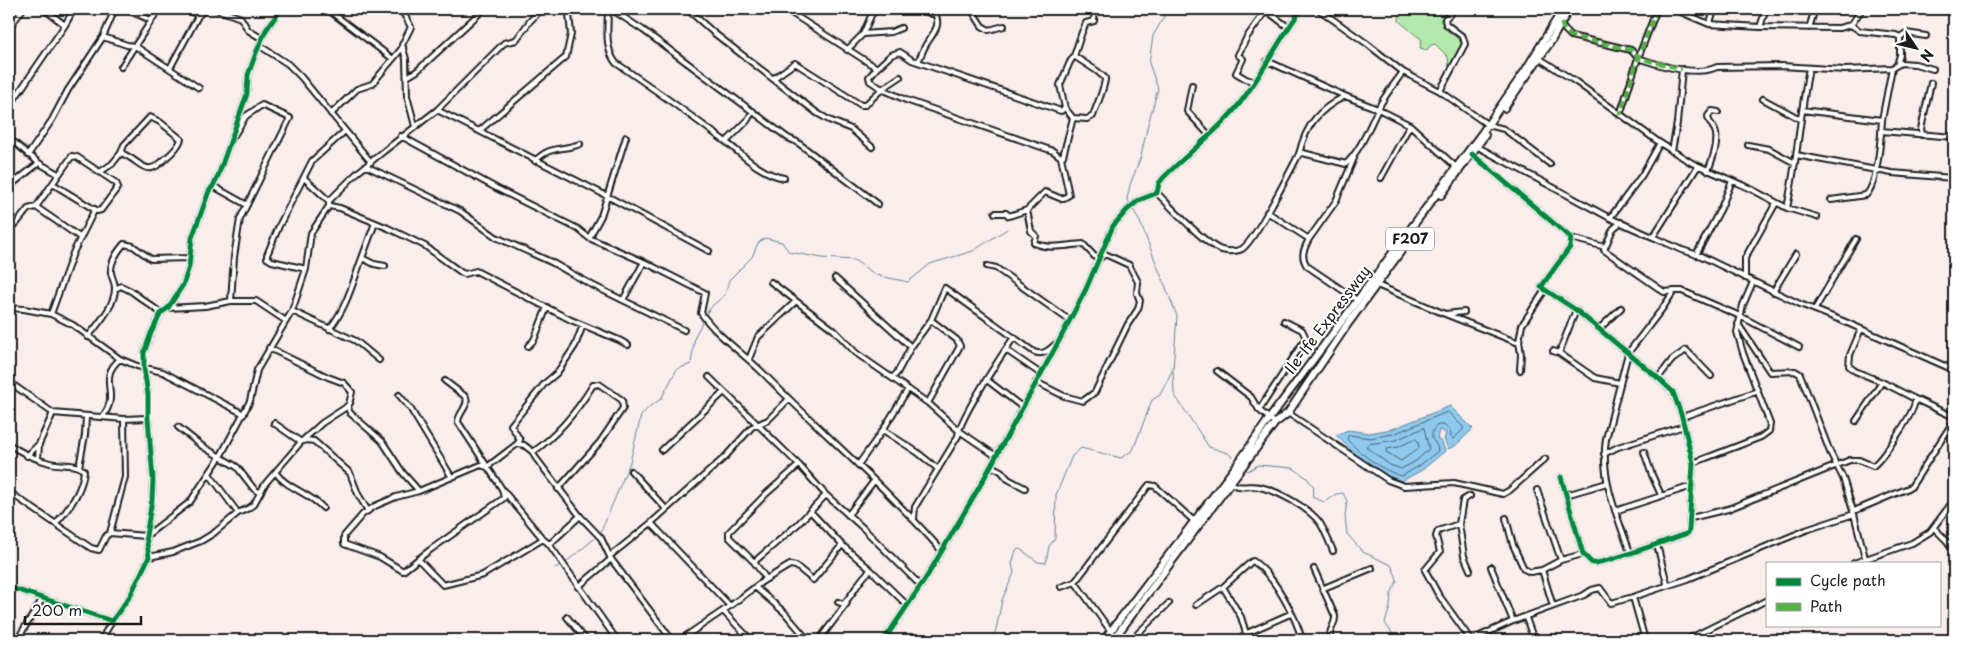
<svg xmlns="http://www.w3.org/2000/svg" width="1963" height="649" font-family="'Playpen Sans',sans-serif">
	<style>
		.green { fill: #b2eaad; stroke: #678364 }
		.water { fill: #8ec9ee; stroke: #60849a }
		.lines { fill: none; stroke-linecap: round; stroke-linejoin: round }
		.shore { stroke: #4a6170; stroke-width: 1 }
		.stream { stroke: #60849a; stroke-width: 1 }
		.street-casing { stroke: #1c1c1c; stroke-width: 8 }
		.primary-casing { stroke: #1c1c1c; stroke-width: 10 }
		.street { stroke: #fff; stroke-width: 4 }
		.primary { stroke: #fff; stroke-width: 6 }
		.quiet { stroke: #55b145; stroke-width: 4; stroke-dasharray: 8 4; stroke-linecap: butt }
		.cycleway-casing { stroke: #fff; stroke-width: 8 }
		.cycleway { stroke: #00873e; stroke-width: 5 }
		.labels { text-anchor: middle; stroke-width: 4; stroke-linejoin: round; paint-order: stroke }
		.shield { fill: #fff; stroke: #606060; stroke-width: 1 }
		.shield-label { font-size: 14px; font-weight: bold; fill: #1c1c1c }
		.street-label { font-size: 15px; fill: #1c1c1c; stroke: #fff }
	</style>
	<rect width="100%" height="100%" fill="#f9eeeb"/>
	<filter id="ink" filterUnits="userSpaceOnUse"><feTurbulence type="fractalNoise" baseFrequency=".02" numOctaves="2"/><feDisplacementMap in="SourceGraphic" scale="10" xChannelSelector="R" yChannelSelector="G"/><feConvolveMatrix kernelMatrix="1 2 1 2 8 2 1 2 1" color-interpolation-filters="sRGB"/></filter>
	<g filter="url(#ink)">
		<path class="green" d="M1400 9H1450L1440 20 1446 30 1459 39 1462 45 1455 60 1449 66 1448 57 1435 44 1431 45 1427 50 1420 48 1422 40 1399 21Z"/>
		<path class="water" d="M1450 406 1473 429 1455 446 1448 449 1444 439 1446 433 1439 430 1437 439 1442 442 1445 451 1422 470 1402 481C1376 474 1354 454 1336 435L1348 430 1369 433 1392 429Z"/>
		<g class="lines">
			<path class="shore" d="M1448 412 1463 427V430L1453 439 1451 437 1450 431C1447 426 1442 423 1436 426 1426 440 1437 440 1438 451L1419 466 1402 476C1384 472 1358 452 1347 439L1349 435 1370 438 1393 434Z
				M1424 428 1429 449 1416 461 1401 469 1390 465 1366 447 1368 444 1396 440Z
				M1416 439 1418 441 1419 448 1401 461 1386 452 1387 449 1398 447Z"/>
			<path class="stream" d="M1131 205 1127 199 1130 185 1141 156 1148 124 1158 89 1149 63 1153 36 1166 13V9
				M1133 209 1140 222 1177 316 1173 370 1174 394 1209 447 1228 453 1236 461
				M705 315 713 305 725 295 729 280 752 257 758 243 765 238 782 242 789 252 822 258 854 260 876 275 908 282 930 264 973 251 1007 229
				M1244 468 1248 471 1258 465 1293 468 1307 478 1314 487 1312 497 1324 502 1336 494 1343 493 1347 501 1345 516 1347 534 1363 552 1391 565 1396 576 1397 581 1391 594 1390 607 1385 623 1397 640
				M565 563 600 534 630 462 641 416 649 407 661 399 677 369 691 364 695 336 704 319
				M555 568 561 565
				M991 640 996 630 1002 600 1014 573 1012 564 1016 550 1020 549 1038 562 1046 563 1049 546 1055 539 1056 495 1072 456 1081 448 1121 458 1133 450 1152 400 1160 395 1172 371"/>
			<g class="street-casing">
				<path id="street" d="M125 9 151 20
					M187 9 198 16
					M216 9 241 18 248 30 261 38
					M327 9 393 59
					M401 9 411 27 402 45 406 59 407 96 415 126
					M566 9 569 14 571 34 566 57 479 131 607 196 709 251
					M608 9C608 27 604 48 616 63 653 88 690 115 726 142 744 156 761 174 784 178
					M611 9 643 30 788 138 797 142 878 204
					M687 9 714 33 817 113 829 120 851 129 872 147
					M785 9 877 68 891 55 900 52 912 60 1061 111 1065 108 1060 85 1070 62 1074 56 1082 32 1086 23 1094 21 1095 9
					M923 9 931 14 935 13 937 9
					M971 9 982 26 989 30 1004 26
					M1318 9 1366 43 1403 72 1440 91 1488 125 1504 129 1550 164
					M1657 9 1638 58C1658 65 1697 77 1717 67L1782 66 1845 70 1892 68 1901 63 1915 64 1933 69
					M1674 9 1709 24 1760 27 1839 28 1851 25 1862 9
					M569 14 578 9
					M1561 24 1564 29 1571 36 1631 50 1638 58 1620 115
					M1709 24 1715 9
					M65 25 74 9
					M1851 25 1860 31 1896 35 1900 37V55L1897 65
					M1760 27 1766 9
					M9 28 23 9
					M1809 28 1815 9
					M863 34 891 32 901 28
					M103 37 127 45 135 46 199 88
					M1900 37 1906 33 1926 36
					M260 46 288 64 301 77 371 162
					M847 50 863 34 874 9
					M1539 58 1576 82 1660 143 1692 163 1749 188 1787 208 1817 217
					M1267 61 1345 96 1378 109 1410 125 1456 167
					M918 62C921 56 923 49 927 43 934 32 941 26 935 13
					M121 67 159 9
					M170 68 198 16 205 9
					M877 68 869 77 870 81 882 89 906 100 1053 151 1061 157 1069 195 1062 199 1045 192 1027 210 1031 231 1036 236 1034 243C1050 250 1067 245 1083 244L1098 260 1105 254 1129 265 1138 282 1137 293 1140 301 1138 309 1128 324 1095 392 1083 401 1064 396 1036 382
					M407 77 417 71 484 9
					M774 78 795 63 861 105H865L882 89 900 77
					M1255 82 1246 79 1236 73 1243 59 1238 55 1247 37 1265 12 1271 14 1288 27
					M1192 85 1187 111 1209 135
					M1440 91 1465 44 1463 37 1446 24 1445 19 1455 9
					M1763 99 1800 119
					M9 107 65 25 44 9
					M1065 108 1073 118 1087 119 1093 116C1096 106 1105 88 1105 78L1097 71 1074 56
					M437 110 479 131
					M1802 110 1882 120 1892 68
					M331 114 357 89 372 84 403 47
					M1881 131 1954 137
					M1922 135 1921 129 1931 83
					M401 136 496 188 578 229 589 238 601 216 626 137
					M9 138 39 163 58 174
					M230 142 246 116 262 105 290 118 240 219 234 257 231 301
					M726 142 747 121 753 111
					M1748 145 1769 149 1795 163
					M1478 147 1610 218 1682 250 1701 256 1800 304 1843 321 1954 370
					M1672 151 1677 123 1682 69
					M1299 154C1306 125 1318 110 1345 96
					M1472 154 1571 238 1570 247 1541 287 1576 310 1658 378 1673 392 1682 417 1693 463 1689 530 1688 533C1673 538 1602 565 1592 563L1583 554 1561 477
					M28 155 52 120 68 90 103 37 115 9
					M1796 155 1892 173 1953 178
					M1061 157 1063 156 1073 118
					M535 161C551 145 561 151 580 144
					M366 166 460 211 496 237 551 262 592 285 684 330
					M1708 171C1712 160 1718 146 1716 134 1715 127 1708 123 1708 116L1712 111 1718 112
					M100 172 112 164 121 153 124 145 150 117 160 122 181 139C179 146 172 153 166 158 145 180 142 161 121 153
					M9 176 15 182 39 163
					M304 178 329 201
					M1381 178 1410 125
					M213 186 247 205
					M9 187 15 182
					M1157 193C1171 207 1203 242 1219 249 1225 252 1236 252 1242 249 1255 241 1290 171 1299 154L1303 153 1346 164C1362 148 1369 127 1379 107 1385 95 1395 83 1403 72
					M1831 200 1866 195C1878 184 1881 136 1882 120
					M329 206 340 208 388 228 425 246 462 273 465 274 476 271 571 320 619 340 628 345
					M36 207 81 238
					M1787 208C1797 162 1800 115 1809 68
					M1267 212 1309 239C1304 249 1300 256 1307 266L1357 300
					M995 213H1006L1009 216 1027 210
					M1610 218 1642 175 1660 143
					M1621 222 1613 229 1604 250 1664 292 1674 291
					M9 227 16 224 28 209 36 207 72 156 77 157 116 183 118 187 101 210 97 211 53 184
					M1653 237 1698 166
					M589 238 644 262 705 293 701 313C717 336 743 353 763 373 822 433 886 487 941 550
					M1571 238 1605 247
					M1309 239 1336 201 1354 158
					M1696 255 1721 208 1732 181
					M362 258 375 223
					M987 266 996 268 1069 320
					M306 269 272 261 267 258V255L279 226 312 161 345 131
					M835 278 911 347
					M1745 278V258L1776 203
					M771 282 834 330 856 353 928 403 958 430 996 456
					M1377 285 1445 314 1464 312
					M115 289 121 286 131 291 161 313
					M1773 292 1796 254
					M623 300 644 262
					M9 308 24 309 51 314 73 325 120 359 137 366 163 372 244 414
					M168 308 205 306 231 301H256L286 321
					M1815 309 1856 239
					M292 311 356 341 379 360
					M51 314 73 253 95 209
					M1445 314 1516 342 1519 341 1522 325 1545 290
					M1738 324 1770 372 1795 371 1800 374 1830 452 1843 478 1854 514 1865 558
					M329 329C346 310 353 282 362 258L374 264 385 266
					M1599 329 1621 308
					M1861 329 1850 355 1849 366 1855 371 1882 382
					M88 337C98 324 115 306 115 288 115 283 112 278 111 273 110 262 117 252 124 244L133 246 151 259 189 258
					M1519 341 1521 355 1520 370
					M528 346 534 340 547 307
					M269 348 328 377 344 383 352 392 348 408 350 413
					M1006 350 1041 374
					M1553 351 1559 353 1595 378 1620 383
					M1559 353 1576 310
					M749 359 758 337 795 302
					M1217 371 1251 397 1259 410 1275 423
					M709 377 799 465 826 495 863 528 921 586
					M892 378 897 373 911 347 931 320 945 288 1034 352C1044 356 1050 349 1057 343
					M1658 378 1672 360 1686 350 1711 376
					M987 380 1022 407
					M445 381 466 397C469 407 458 413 458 422L502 489 543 539 549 544 552 542 580 516 601 538 611 559 672 640
					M9 382 53 413 124 419 148 418
					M399 395 410 408 451 476
					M1915 399 1954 417
					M928 403 960 346 957 340 931 320
					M1259 410 1306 338 1302 330 1284 321
					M350 413 382 441 403 473 419 491
					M1288 413 1388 480 1404 486 1454 483 1503 494 1510 490 1545 459
					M103 416C121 393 96 379 120 359
					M1682 417 1758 391
					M274 423 301 442 306 440 314 441 350 473 358 494 368 511
					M178 427 202 446 237 467 254 489 260 493
					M883 430 917 452 938 469
					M9 444C21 453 35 459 50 463 61 466 76 462 84 471 82 491 69 509 56 523
					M517 444 524 445 533 452C559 434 577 411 593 385L599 384 622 400 623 408 600 442 558 489
					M662 450 723 393
					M533 452 535 457 580 516
					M1644 452 1652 475 1661 495
					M1604 454 1618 447 1684 426
					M27 456 39 444 53 413
					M38 459 39 444
					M1693 463 1761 437 1769 431 1770 424 1743 353 1737 332 1743 305 1753 282
					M858 465 883 430 908 389
					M991 466 1001 471 1008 479 1025 488
					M79 467 85 435 86 417
					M631 471 666 509
					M276 473C286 488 310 493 323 508
					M210 475 238 513
					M1230 483C1243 490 1248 484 1260 487 1278 491 1309 508 1320 523 1325 531 1329 541 1333 551
					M502 489 504 498 430 550 403 571 380 557 344 544V536L363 514 375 506 396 497 419 491 476 467 481 465 487 467 517 444 520 440 511 425 545 383 557 373 575 346 583 325
					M1537 490 1561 560
					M9 492 91 548 99 550 106 536 110 533 125 477 124 419
					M1566 495 1607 483
					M810 511 842 545 871 570
					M1615 511 1692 486
					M1854 511 1911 487 1951 425
					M848 515 874 481
					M1506 518 1513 545 1524 569 1530 572 1542 570 1561 560 1583 554
					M1691 518 1728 509 1850 460H1859L1873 466C1882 459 1917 410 1915 399L1882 382 1856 421
					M914 519 915 507 958 436C959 418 1002 355 1014 337
					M1459 524 1438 531 1436 536 1440 552 1425 570 1438 594 1471 640 1513 621 1584 595 1592 590 1600 588 1611 603 1633 597
					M1934 528 1947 541 1954 551
					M110 533 146 536 190 502 220 457 250 401 257 370 292 311 306 269 311 233 329 206V201L357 173 384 151 437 110 504 43 516 40 530 21 542 9
					M549 544 617 640
					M1630 552C1617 516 1600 478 1606 439L1628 353 1662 309 1674 291H1682L1740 316 1799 347
					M610 556 651 523
					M149 557 173 552 201 541 214 533 238 513 249 508 254 504 265 484 301 442 322 423 345 408 350 403
					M418 559 443 585 483 575 543 539
					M754 562 798 524 826 495
					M1854 563 1912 543 1930 532 1954 500
					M1491 567 1513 621
					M1314 569 1335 616C1336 626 1328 627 1330 640
					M1470 570 1464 556 1459 524 1463 500 1470 496
					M1542 570 1553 606
					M763 581 765 577 754 562 729 537V532L766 494 799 465
					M1075 582 1115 637
					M1666 586 1688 579 1806 530 1854 514
					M9 587 112 621 130 596 149 557 146 536 152 500 153 479 148 418V395L144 368V353L151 333 161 313 168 308 183 285 189 267 192 238 209 191 213 186 218 176 247 94 248 75 256 53 266 30 281 9
					M578 587 611 559
					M755 587 784 612 808 640
					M1061 587 1075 582 1149 485 1155 486 1194 521
					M1223 587 1241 617 1248 640
					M1324 588 1372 568
					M838 602 843 604C854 595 859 578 871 570L907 605
					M1196 605 1223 587 1251 562 1253 561C1274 575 1296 617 1302 640
					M730 606 651 523 725 457 752 427 768 420 788 400
					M723 611 751 640
					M567 617 586 640
					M1526 618 1534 640
					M1247 633 1290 614
					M17 640 43 598
					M101 640 112 621
					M193 640H283
					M314 640H343
					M680 640 730 606 763 581 790 565 796 566 813 580 842 545
					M819 640 847 603
					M884 640 926 578 981 484 1060 339 1086 289 1113 226 1127 210 1139 200 1157 193 1159 183 1164 177C1190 151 1222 128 1243 99 1265 70 1280 37 1302 9
					M1131 640 1169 603
					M1645 640 1633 597 1666 586 1667 583 1657 545
					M1686 640 1767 600"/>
			</g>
			<g class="primary-casing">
				<path id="primary" d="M1504 108 1551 41 1569 9
					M1441 195 1485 135
					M1104 640 1237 465 1269 419 1482 133 1525 71 1563 9
					M1113 640 1275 423 1288 413 1347 325 1412 236"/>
			</g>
			<use href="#street" class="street"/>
			<use href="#primary" class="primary"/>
			<path class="quiet" d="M1657 9 1638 58 1682 69
				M1561 23 1564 29 1571 36 1631 50 1638 58 1620 115"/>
			<g class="cycleway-casing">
				<path id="cycleway" d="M1472 154 1571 238 1570 247 1541 287 1576 310 1658 378 1673 392 1682 417 1693 463 1689 530 1688 533C1673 538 1602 565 1592 563L1583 554 1561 477
					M9 587 112 621 130 596 149 557 146 536 152 500 153 479 148 418V395L144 368V353L151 333 161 313 168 308 183 285 189 267 192 238 209 191 213 186 218 176 247 94 248 75 256 53 266 30 281 9
					M884 640 926 578 981 484 1060 339 1086 289 1113 226 1127 210 1139 200 1157 193 1159 183 1164 177C1190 151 1222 128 1243 99 1265 70 1280 37 1302 9"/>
			</g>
			<use href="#cycleway" class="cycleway"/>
		</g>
	</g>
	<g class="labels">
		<rect class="shield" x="1386" y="227.5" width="48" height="23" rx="4"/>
		<g class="shield-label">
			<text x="1410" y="244">F207</text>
		</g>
		<g class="street-label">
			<text transform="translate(1328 320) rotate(-53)" y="5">Ile-Ife Expressway</text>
		</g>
	</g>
	<rect width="1963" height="649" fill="none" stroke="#fff" stroke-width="30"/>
	<rect x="15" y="15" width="1933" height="619" fill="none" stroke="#1c1c1c" stroke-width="2" filter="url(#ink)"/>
	<rect x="1766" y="562" width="175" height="65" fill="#ffffff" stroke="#a4a4a4"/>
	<rect x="1776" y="578" width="25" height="8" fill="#00873e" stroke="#a4a4a4"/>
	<text x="1810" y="586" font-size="15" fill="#1c1c1c">Cycle path</text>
	<rect x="1776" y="603" width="25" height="8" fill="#55b145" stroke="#a4a4a4"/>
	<text x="1810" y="612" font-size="15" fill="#1c1c1c">Path</text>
	<g transform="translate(1916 48) rotate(125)" stroke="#ffffff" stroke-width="4" paint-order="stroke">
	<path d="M0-4L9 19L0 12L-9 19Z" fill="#1c1c1c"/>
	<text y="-8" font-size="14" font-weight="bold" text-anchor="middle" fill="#1c1c1c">N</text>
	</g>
	<path d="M25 616v8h116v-8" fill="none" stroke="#1c1c1c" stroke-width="2.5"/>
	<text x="32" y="616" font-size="15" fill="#1c1c1c" stroke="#ffffff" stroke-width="4" paint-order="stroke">200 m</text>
</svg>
